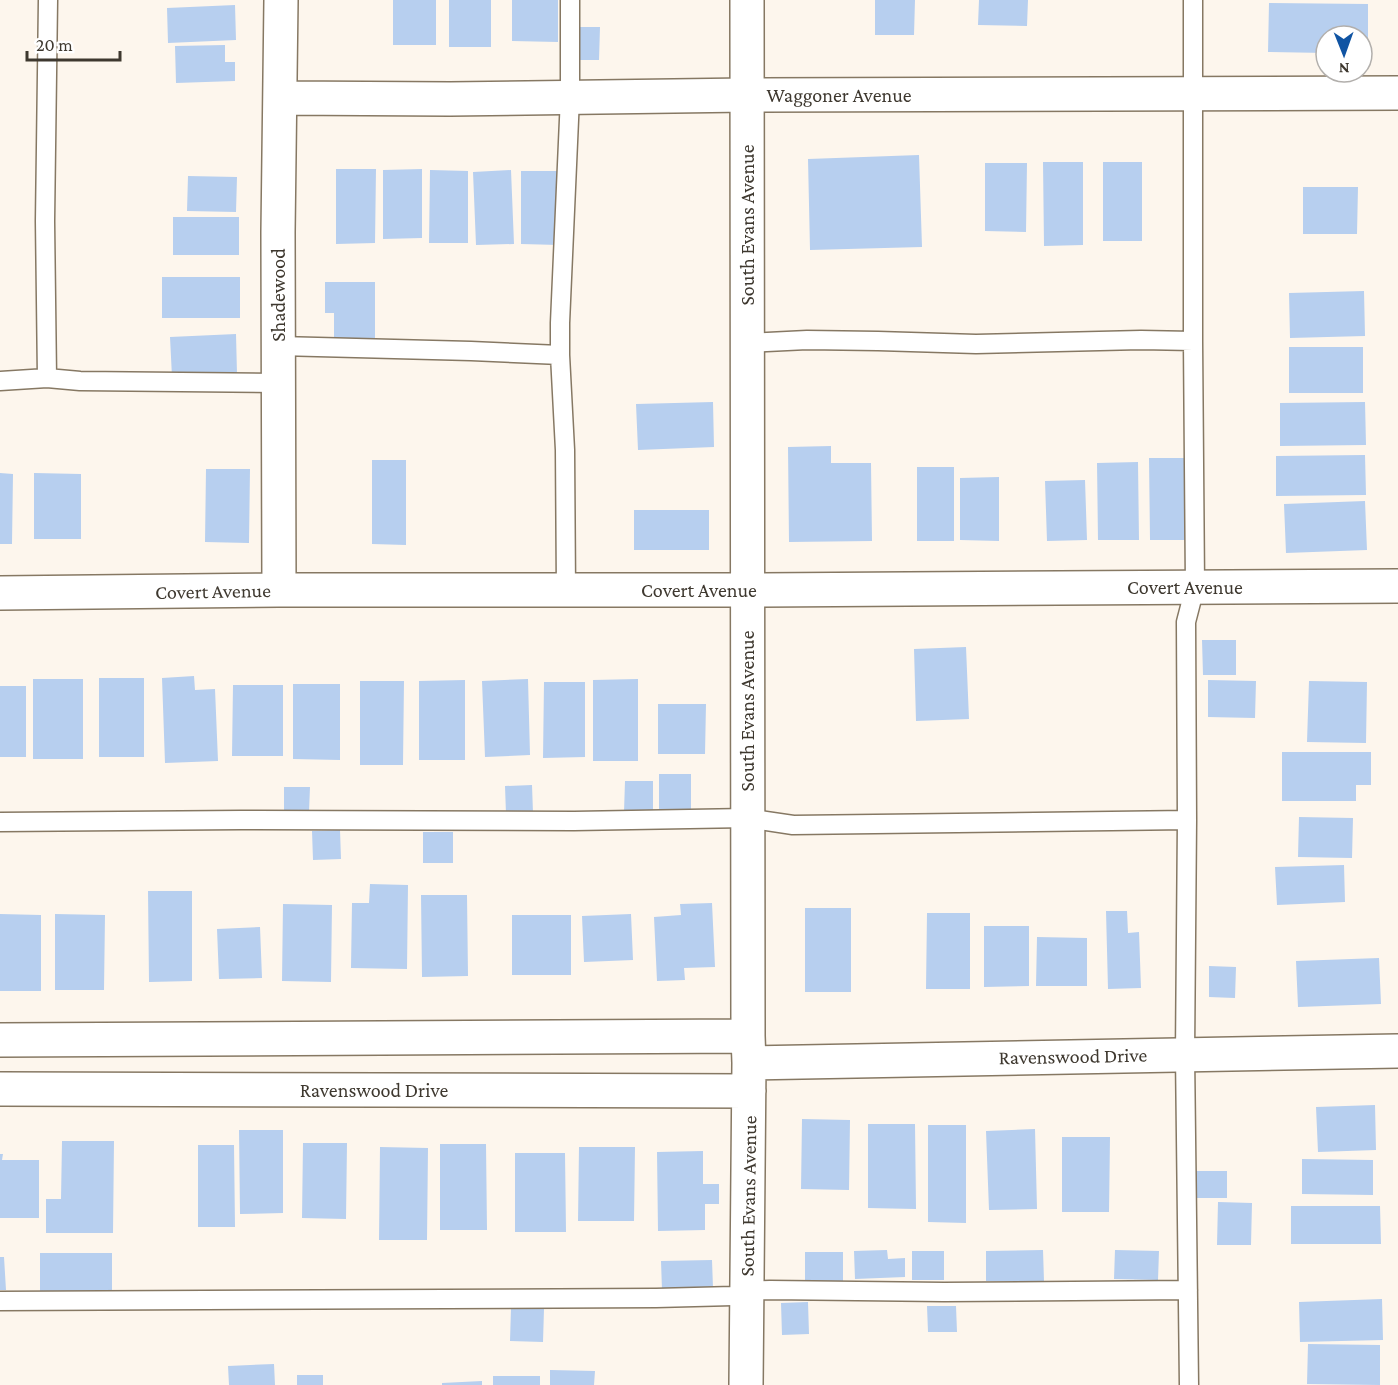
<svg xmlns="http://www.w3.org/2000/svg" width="1398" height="1385" font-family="'Crimson Pro',serif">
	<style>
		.building { fill: #b7cfef }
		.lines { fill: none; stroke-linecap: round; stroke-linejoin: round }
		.lane-casing { stroke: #867863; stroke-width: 21 }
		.street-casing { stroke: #867863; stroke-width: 36 }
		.lane { stroke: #fff; stroke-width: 18 }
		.street { stroke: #fff; stroke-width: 33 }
		.labels { text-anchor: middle; stroke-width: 5; stroke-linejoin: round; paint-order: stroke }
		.street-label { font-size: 20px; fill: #3e382f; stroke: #fff }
	</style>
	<rect width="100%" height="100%" fill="#fdf6ed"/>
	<path class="building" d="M393 0H436V45H393Z
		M449 0H491V47H449Z
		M512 0H558V42L512 41Z
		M875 0H915L914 35H875Z
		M979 0H1028L1027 26 978 25Z
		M1269 3 1368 4V53H1362V36H1326V53L1268 52Z
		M235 5 236 40 168 43 167 8Z
		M578 27H600L599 60H577Z
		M225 45V62H235V81L176 83 175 46Z
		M919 155 922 247 810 250 808 159Z
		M1043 162H1083V245L1044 246Z
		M1103 162H1142V241H1103Z
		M985 163H1027L1026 232 985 231Z
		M336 169H376L375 243 336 244Z
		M422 169V238L383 239V170Z
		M430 170 468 171V243H429Z
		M511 170 514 244 476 245 473 172Z
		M521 171H559V245L521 244Z
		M188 176 237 177 236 212 187 211Z
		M1303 187H1358L1357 234H1303Z
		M173 217H239V255H173Z
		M162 277H240V318H162Z
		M325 282H375V339H334V313H325Z
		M1364 291 1365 336 1290 338 1289 293Z
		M236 334 237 374 172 377 170 337Z
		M1289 347H1363V393H1289Z
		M713 402 714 447 638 450 636 404Z
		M1365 402 1366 445 1280 446V403Z
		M831 446V463H871L872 541 789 542 788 447Z
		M1365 455 1366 495 1276 496V456Z
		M1149 458H1191V540H1150Z
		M372 460H406V545L372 544Z
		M1138 462 1139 540H1098L1097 463Z
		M917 467H954V541H917Z
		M206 469H250L249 543 205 542Z
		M0 473 13 474 12 544H0Z
		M34 473 81 474V539H34Z
		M999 477V541L960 540V478Z
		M1085 480 1087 540 1047 541 1045 481Z
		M1365 501 1367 550 1286 553 1284 504Z
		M634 510H709V550H634Z
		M1202 640H1236V675H1203Z
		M966 647 969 719 916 721 914 649Z
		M194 676 195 690 215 689 218 761 165 763 162 678Z
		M99 678H144V757H99Z
		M33 679H83V759H33Z
		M528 679 530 755 485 757 482 681Z
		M638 679V761H593V680Z
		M465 680V760H419V681Z
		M1208 680 1256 681 1255 718 1208 717Z
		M360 681H404L403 765H360Z
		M1309 681 1367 682 1366 743 1307 742Z
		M544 682H585V757L543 758Z
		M293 684H340V760L293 759Z
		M233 685H283V756H232Z
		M0 686H26V757H0Z
		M658 704H706L705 754H658Z
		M1282 752H1371V785H1356V801H1282Z
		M659 774H691V811L659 810Z
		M625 781H653V812H624Z
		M532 785 533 813 506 814 505 786Z
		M284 787H310L309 812H284Z
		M1299 817 1353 818 1352 858 1298 857Z
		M340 830 341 859 313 860 312 831Z
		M423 832H453V863H423Z
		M1344 865 1345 902 1277 905 1275 867Z
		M370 884 408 885 407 969 351 968 352 903H369Z
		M148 891H192V981L149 982Z
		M421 895H467L468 976 422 977Z
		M712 903 715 967 684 968 685 980 657 981 654 917 681 915 680 904Z
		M283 904 332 905 331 982 282 981Z
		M805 908H851V992H805Z
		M1106 911H1127L1128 933 1139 932 1141 988 1108 989Z
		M927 913H970V989H926Z
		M0 914 41 915V991H0Z
		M55 914 105 915 104 990H55Z
		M631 914 633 960 584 962 582 916Z
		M512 915H571V975H512Z
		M984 926H1029V986L984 987Z
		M260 927 262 978 219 979 217 929Z
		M1037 937 1087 938V986H1036Z
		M1379 958 1381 1004 1298 1007 1296 961Z
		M1209 966 1236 967 1235 998 1209 997Z
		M1375 1105 1376 1150 1318 1152 1316 1107Z
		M802 1119 850 1120 849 1190 801 1189Z
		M868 1124H915L916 1209 868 1208Z
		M928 1125H966V1223L928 1222Z
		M1035 1129 1037 1209 989 1210 986 1131Z
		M239 1130H283V1213L240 1214Z
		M1062 1137H1110L1109 1212H1062Z
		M62 1141H114L113 1233H46V1199H61Z
		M303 1143H347L346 1219 302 1218Z
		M440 1144H486L487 1230H440Z
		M198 1145H234L235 1227H198Z
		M380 1147 428 1148 427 1240H379Z
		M579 1147H635L634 1221H578Z
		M703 1151V1184H719V1204H705V1230L658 1231 657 1152Z
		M515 1153H565L566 1232H515Z
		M0 1154H3L2 1160H39V1218H0Z
		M1302 1159 1373 1160V1195L1302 1194Z
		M1195 1171H1227V1198H1195Z
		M1218 1202 1252 1203 1251 1245H1217Z
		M1291 1206H1380L1381 1244H1291Z
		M887 1250 888 1259 905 1258V1277L855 1279 854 1251Z
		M1043 1250 1044 1281H986V1251Z
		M1115 1250 1159 1251 1158 1280 1114 1279Z
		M912 1251H944V1280H912Z
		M805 1252H843V1283L805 1284Z
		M40 1253H112V1291H40Z
		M0 1257H4L6 1290H0Z
		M712 1260 713 1288 662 1290 661 1261Z
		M1382 1299 1383 1340 1300 1342 1299 1302Z
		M808 1302 809 1334 782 1335 781 1303Z
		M927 1306H956L957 1332H928Z
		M511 1308 544 1309 543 1342 510 1341Z
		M1308 1344 1380 1345V1385L1307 1384Z
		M274 1364 275 1385H229L228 1366Z
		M550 1370 595 1371 594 1385H550Z
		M297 1375H323V1385H297Z
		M493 1376H540V1385H493Z
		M482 1381V1385H442V1383Z"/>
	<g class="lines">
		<g class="lane-casing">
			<path id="lane" d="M748 343 807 340 878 341 976 344 1141 340 1193 341
				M279 346 471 351 560 355
				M47 378 45 221 48 0
				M0 381 47 378 80 381 279 383
				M566 591 565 450 560 355V323L570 97V0
				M0 822 241 820 574 821 747 818 793 825 1187 820
				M0 1301 656 1298 733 1296 747 1291 770 1290 944 1292 1188 1290
				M1189 1385 1185 1054 1187 820 1186 622 1195 587 1193 341V0"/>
		</g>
		<g class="street-casing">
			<path id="street" d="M281 98 450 99 747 95 1398 93
				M279 590 278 232 281 0
				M0 593 279 590H747L1398 586
				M0 1040 748 1036
				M749 1063 1398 1051
				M0 1089 749 1091
				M746 1385 749 1063 748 1036 747 0"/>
		</g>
		<use href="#lane" class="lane"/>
		<use href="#street" class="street"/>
	</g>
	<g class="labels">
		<g class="street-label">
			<text x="839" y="102">Waggoner Avenue</text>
			<text transform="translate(747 225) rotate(-90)" y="7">South Evans Avenue</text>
			<text transform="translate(278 295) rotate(-90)" y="7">Shadewood</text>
			<text x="1185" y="594">Covert Avenue</text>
			<text x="699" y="597">Covert Avenue</text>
			<text transform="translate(213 591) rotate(-1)" y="7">Covert Avenue</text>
			<text transform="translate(747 711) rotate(-90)" y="7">South Evans Avenue</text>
			<text transform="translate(1073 1056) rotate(-1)" y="7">Ravenswood Drive</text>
			<text x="374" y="1097">Ravenswood Drive</text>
			<text transform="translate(748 1196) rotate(-89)" y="7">South Evans Avenue</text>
		</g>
	</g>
	<g transform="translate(1344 54) rotate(179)"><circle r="28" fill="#ffffff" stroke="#b2afac" stroke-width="1.5"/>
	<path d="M0-4.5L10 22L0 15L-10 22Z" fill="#1054a3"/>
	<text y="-9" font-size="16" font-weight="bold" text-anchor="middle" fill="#3e382f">N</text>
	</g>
	<path d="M27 51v9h93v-9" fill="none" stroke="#3e382f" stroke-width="3"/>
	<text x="36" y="51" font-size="18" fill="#3e382f" stroke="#ffffff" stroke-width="4.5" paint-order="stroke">20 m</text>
</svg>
